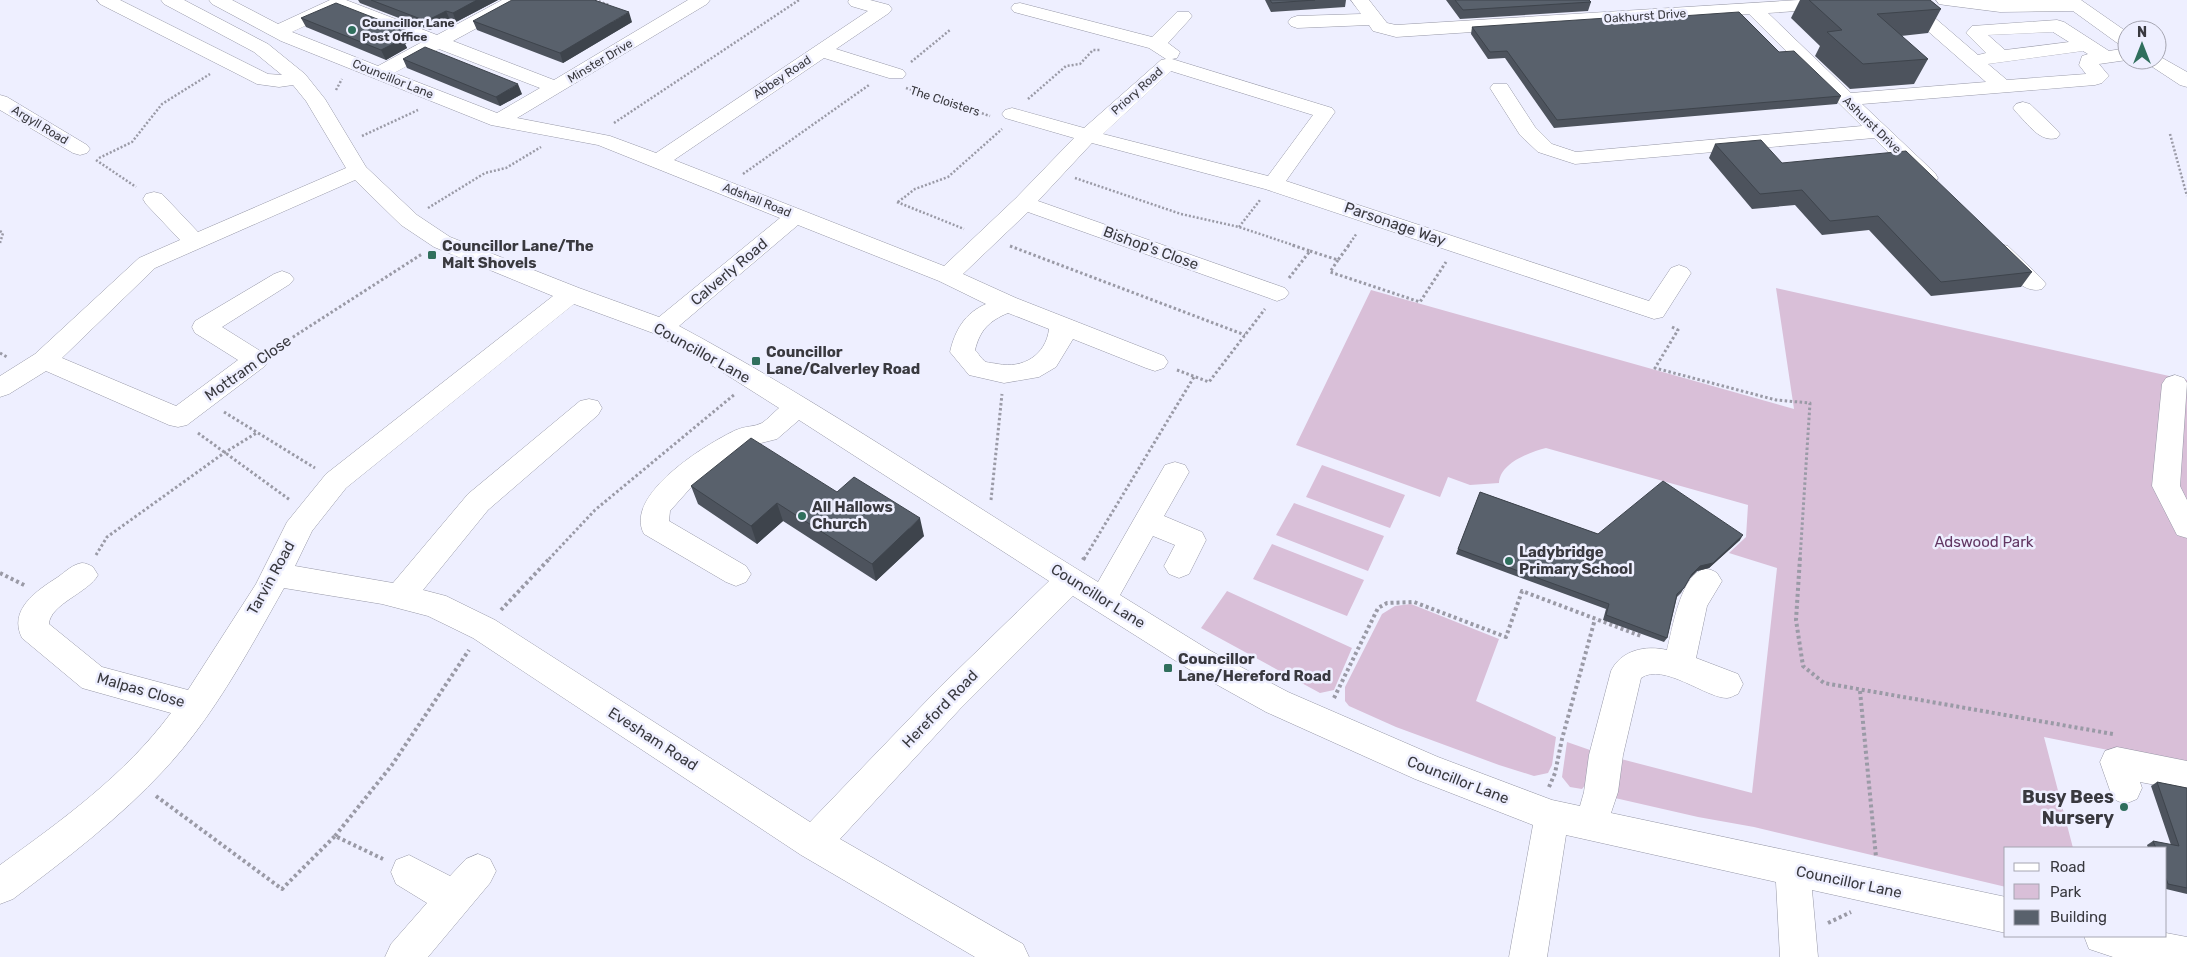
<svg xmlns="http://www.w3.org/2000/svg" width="2187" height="957" font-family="Rubik,sans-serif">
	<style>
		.green { fill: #d9bfd8 }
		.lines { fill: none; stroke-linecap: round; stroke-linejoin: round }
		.minor-casing { stroke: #9798a7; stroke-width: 1 }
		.path-far2 { stroke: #9a9aa6; stroke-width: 2.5; stroke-dasharray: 2 2; stroke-linecap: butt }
		.path-far1 { stroke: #9a9aa6; stroke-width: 3; stroke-dasharray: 2.5 2.5; stroke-linecap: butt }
		.path { stroke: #9a9aa6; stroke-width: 4; stroke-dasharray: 3 3; stroke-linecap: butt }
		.minor { fill: #fff; fill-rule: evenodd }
		.wall { fill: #4d535d }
		.shaded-wall { fill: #3e444c }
		.building { fill: #59616c; stroke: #3e444c }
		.poi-dot { fill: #306f5d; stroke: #eeefff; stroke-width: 2 }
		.labels { text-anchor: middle; stroke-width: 5; stroke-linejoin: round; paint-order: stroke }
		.far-street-label { font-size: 12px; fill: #39393f; stroke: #eeefff }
		.far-poi-label { font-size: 12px; font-weight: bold; fill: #39393f; stroke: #eeefff; text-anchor: start }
		.street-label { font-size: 15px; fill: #39393f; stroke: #eeefff }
		.poi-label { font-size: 15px; font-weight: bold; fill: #39393f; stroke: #eeefff; text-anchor: start }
		.park-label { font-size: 15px; fill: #623763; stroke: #eeefff }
		.near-poi-label { font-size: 18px; font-weight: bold; fill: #39393f; stroke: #eeefff; text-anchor: end }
	</style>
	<rect width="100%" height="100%" fill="#eeefff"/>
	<path class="green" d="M1776 288 2187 380V766L2044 737 2073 848H2006V887L1754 827 1698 817 1615 798 1621 759 1752 793 1777 568 1729 553 1746 537 1748 505 1546 448C1530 452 1500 463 1499 483L1470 485 1448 477 1440 497 1296 445 1371 290 1794 409Z
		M1322 465 1405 495 1390 528 1306 497Z
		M1294 503 1384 536 1368 571 1276 535Z
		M1272 544 1364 580 1347 616 1253 579Z
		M1227 591 1352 648 1334 690 1320 693 1201 628Z
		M1411 604 1499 639 1476 701 1556 737 1552 765 1548 773 1534 776 1499 765 1396 727 1349 706 1345 701V687L1382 614 1395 606Z
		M1567 742 1590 750 1587 783 1582 789 1570 787 1562 777Z"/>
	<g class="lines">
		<g class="minor-casing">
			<path id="minor" d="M97 0H120L268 74 282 75 254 52 164 4 161 0H184L268 44 305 74 325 99 366 167 417 215 450 237 579 288 659 317 780 218 598 145 491 125 281 41 212 4 209 0H232L278 24 330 0H346L437 35 502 0H524L521 4 453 41 554 80 688 0H710L707 4 517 118 610 136 656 153 868 11 851 6 848 2 849 0H870L889 5 892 9 889 13 836 49 903 70 906 74 903 78H889L824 58 674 160 944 266 1016 198 1074 138 1005 118 1002 114 1005 110 1012 108 1084 128 1161 60 1166 59 1149 48 1014 12 1011 8 1014 4 1020 3 1152 37 1177 12H1189L1192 16 1189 20 1168 43 1180 52 1177 58 1172 59 1332 108 1335 112 1286 181 1649 301 1671 268 1679 265 1687 268 1691 273 1663 317 1654 319 1265 189 1092 143 1038 201 1285 288 1289 293 1285 298 1277 301 1269 298 1028 212 963 274 1016 298 1164 356 1168 362 1164 368 1155 371 1146 368 1073 339 1056 367 1039 377 1004 383 969 375 950 352C955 330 965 313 986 304L939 281 798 225 679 326C823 403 959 497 1098 582L1165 465 1175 462 1185 465 1189 472 1164 516 1202 532 1206 540 1189 574 1179 578 1169 574 1164 566 1175 545 1153 536 1120 595 1209 650 1288 692 1438 757 1552 800 1580 806 1584 792 1589 755 1611 671C1621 650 1646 645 1667 650 1672 631 1681 571 1706 569 1710 569 1714 571 1717 573L1722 581 1707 606 1696 658 1738 674 1743 684 1738 694C1735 695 1730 698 1727 698 1706 698 1663 662 1641 678L1623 755 1618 792 1611 813 2006 897V933L1812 890 1818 957H1780L1776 882 1566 835 1547 957H1509L1533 825 1415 779 1266 712 1187 668 1073 596 960 709 840 839 1023 944 1029 957H975L801 855 473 638 428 616 382 604 284 588C249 650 214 716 165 769 120 818 66 859 13 899L0 904V865C61 821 125 775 171 713L82 688 22 638C8 610 36 591 58 577 65 572 73 564 82 563 85 563 90 565 93 567L98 575C88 593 50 604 49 624L102 667 188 690 256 584 287 522 326 474 553 296 434 247 401 225 355 180 155 268 62 358 176 406 238 360 195 333 192 327 195 321 274 274 282 271 290 274 294 279 290 284 222 327 265 354 269 360 265 366 187 425 178 427 169 425 46 371 9 394 0 397V376L35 354 139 258 180 240 146 204 143 199 146 194 154 192 162 194 198 232 346 168 306 101 293 85 279 87 257 84 100 4ZM339 10 422 42 378 66 292 32ZM439 49 540 88 497 113 394 73ZM1171 71 1313 115 1268 176 1103 134ZM574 304 653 333 708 363 779 408C774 412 768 419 762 423 755 427 744 426 736 430 706 444 623 495 644 534L726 582 736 586 746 582 751 574 746 566 669 521 670 511 694 484 734 455 753 445 777 439 799 420 1049 581 938 689 810 822 495 620 446 596 423 590 488 510 598 415 602 408 598 401 589 399 580 401 468 494 393 583 295 566 312 531 346 488ZM1008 313 1049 329C1046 355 1023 369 998 364 994 363 989 363 986 362 982 360 978 353 975 350 980 330 989 321 1008 313Z
				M1351 0H1369L1387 23 1396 25 1799 0H1893L1890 4 1884 5 1768 13 1851 93 1986 82 1898 5 1896 0H1914L1978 55 1986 53 1966 33 1972 26 2057 20 2064 22 2109 51 2127 48V60L2099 64 2109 76 2102 83 2095 85 1862 104 1935 173 1938 178 1935 183 1927 184 1919 183 1874 138 1575 164 1538 152 1520 135 1490 88 1493 84H1507L1535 127 1552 144 1576 152 1862 126 1749 14 1396 37 1373 31 1369 25 1297 28 1291 26 1288 22 1291 18 1297 16 1361 14ZM2053 32 2069 42 2005 50 1988 35ZM2083 51 2088 54 2082 56 2079 65 2086 74 2007 80 1988 64Z
				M1936 0H2081L2127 32V47L2120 45 2073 11 2000 12 1945 5 1939 4Z
				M2157 55 2187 72V87L2180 85 2148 64 2145 60H2157Z
				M0 95 7 97 87 145 90 149 87 153 80 155 73 153 0 110Z
				M2023 102 2030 104 2057 130 2060 134 2057 138C2040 143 2028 124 2016 112L2013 108 2016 104Z
				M2000 244 2008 246 2042 279 2046 284 2042 289C2022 295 2006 270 1992 256L1989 251 1992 246Z
				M2175 375 2184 378 2187 383 2180 486 2187 500V538L2177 535 2152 486 2162 384 2166 378Z
				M2117 747 2187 761V791L2140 782 2142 788 2137 799 2125 804 2113 799 2100 762 2105 751Z
				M478 854 490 859 496 871 490 883 428 957H385L391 944 427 903 396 884 391 872 396 860 409 855 450 876 466 859Z
				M2166 933 2187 937V957H2113L2089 949 2084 936H2166Z"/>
		</g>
		<path class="path-far2" d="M595 0 609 5
			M911 62 950 30
			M906 88 990 116
			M336 90 342 79
			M1028 99 1066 66 1080 64 1093 50H1100
			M614 123 799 0
			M2170 134 2187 196
			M362 136 418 110
			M99 158 132 142 162 104 210 74
			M96 160 136 187
			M743 174 869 85
			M1075 178 1181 214 1239 227 1296 246
			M897 202 964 229
			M898 202 915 189 948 177 1002 129
			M428 208 485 173 506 168 541 147
			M1239 227 1260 200
			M0 231 3 233 0 243
			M1348 246 1357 233"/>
		<path class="path-far1" d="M1010 246 1245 335
			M1310 251 1338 260 1349 245
			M1338 260 1330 272 1420 302 1446 262
			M1289 278 1310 251 1292 245
			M1672 327 1678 330 1655 368 1776 400 1810 403 1800 559
			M276 348 422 254
			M0 353 7 357
			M1177 370 1209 382 1265 309
			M224 412 315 468
			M198 433 290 500
			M991 500 1002 394
			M96 555 107 537 224 453 258 432
			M549 559 595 510 735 394
			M1084 559 1194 377"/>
		<path class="path" d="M1800 558 1796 620 1803 666 1824 683 2113 734
			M1083 560 1084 558
			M0 573 26 586
			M501 610 550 558
			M1860 691 1876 857
			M1334 698 1378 608 1387 603 1414 602 1506 637 1522 591 1641 636
			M1549 787 1555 773 1562 739 1595 619
			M156 796 282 889 335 836 383 859
			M335 836 392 765 469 650
			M1828 923 1851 912"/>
		<use href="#minor" class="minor"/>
	</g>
	<path class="wall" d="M358 0H498L456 22 450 20 430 30 360 3Z
		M1265 0H1346L1345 7 1271 12Z
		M1446 0H1589L1591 2 1588 11 1460 19Z
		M1800 0H1930L1941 9 1928 33 1901 36 1928 59 1914 84 1850 89 1815 56 1820 46 1791 18Z
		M301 18 412 40 405 44 407 48 386 60 306 27Z
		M473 21 632 22 563 63 477 30Z
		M1610 21 1779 52 1841 96 1837 104 1554 128 1505 58 1488 59 1471 34 1472 27Z
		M403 59 522 94 500 106 407 68Z
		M1715 144 1782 163 2032 272 2021 287 1931 296 1869 230 1822 235 1795 205 1752 209 1709 158Z
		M691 486 837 492 924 536 876 581 783 521 757 544 698 504Z
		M1480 492 1598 534 1740 540 1709 568 1697 571 1690 578 1681 593 1677 597 1667 638 1664 642 1603 620 1606 609 1456 554Z
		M2157 782 2187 788V894L2166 889V848H2148L2147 845 2153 841 2171 845 2151 786Z"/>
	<path class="shaded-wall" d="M477 0H498L456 22 453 13Z
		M446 11 450 20 430 30 426 21Z
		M629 12 632 22 563 63 560 53Z
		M408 31 412 40 405 44 407 48 386 60 381 50 397 36Z
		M518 84 522 94 500 106 496 97Z
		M777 503 783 521 757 544 751 526Z
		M920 518 924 536 876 581 872 564Z
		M1743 535 1740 540 1709 568 1697 571 1689 579 1692 574 1700 566Z"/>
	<path class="building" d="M371 0H477L453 13 446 11 426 21Z
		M512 0H594L629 12 560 53 473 21Z
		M1270 0H1315L1272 3Z
		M1455 0H1589L1591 2 1463 10Z
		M1809 0H1930L1941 9 1877 14 1928 59 1863 64 1827 32 1842 30Z
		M336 3 408 31 397 36 403 39 381 50 301 18Z
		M1739 12 1779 52 1794 51 1841 96 1557 120 1507 51 1490 52 1472 27 1607 18 1610 21Z
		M425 47 518 84 496 97 403 59Z
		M1761 140 1782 163 1906 151 2032 272 1941 282 1878 216 1830 221 1802 190 1760 194 1715 144Z
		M751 438 837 492 854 477 920 518 872 564 777 503 751 526 691 486Z
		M1663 481 1743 535 1713 563 1700 566 1692 574 1684 588 1677 594 1667 638 1606 615 1609 604 1458 549 1480 492 1598 534Z
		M2157 782 2187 788V888L2168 884 2166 878V848H2156L2153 841 2179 846Z"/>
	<g class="poi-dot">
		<circle cx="352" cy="30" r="5"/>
		<rect x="427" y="250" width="10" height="10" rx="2.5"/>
		<rect x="751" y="356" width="10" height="10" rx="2.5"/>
		<circle cx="802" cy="516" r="5"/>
		<circle cx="1509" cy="561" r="5"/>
		<rect x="1163" y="663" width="10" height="10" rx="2.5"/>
		<circle cx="2124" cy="807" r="5"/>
	</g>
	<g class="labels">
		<g class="far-street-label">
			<text transform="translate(1645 16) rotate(-4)" y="4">Oakhurst Drive</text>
			<text transform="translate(600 61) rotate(-31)" y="4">Minster Drive</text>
			<text transform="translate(782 77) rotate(-34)" y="4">Abbey Road</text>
			<text transform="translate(393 79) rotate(22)" y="4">Councillor Lane</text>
			<text transform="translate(1137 91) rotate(-42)" y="4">Priory Road</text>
			<text transform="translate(945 101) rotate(18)" y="4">The Cloisters</text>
			<text transform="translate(40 125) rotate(31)" y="4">Argyll Road</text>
			<text transform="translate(1872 125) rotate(44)" y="4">Ashurst Drive</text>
			<text transform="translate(757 200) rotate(22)" y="4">Adshall Road</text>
		</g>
		<g class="far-poi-label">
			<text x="362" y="27">Councillor Lane<tspan x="362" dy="14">Post Office</tspan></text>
		</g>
		<g class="street-label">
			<text transform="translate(1395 224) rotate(19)" y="5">Parsonage Way</text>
			<text transform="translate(1151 248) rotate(20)" y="5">Bishop's Close</text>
			<text transform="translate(729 272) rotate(-40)" y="5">Calverly Road</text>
			<text transform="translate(702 353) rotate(29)" y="5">Councillor Lane</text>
			<text transform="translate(248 368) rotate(-35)" y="5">Mottram Close</text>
			<text transform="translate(271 578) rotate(-61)" y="5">Tarvin Road</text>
			<text transform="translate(1098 596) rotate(32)" y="5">Councillor Lane</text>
			<text transform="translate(141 690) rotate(16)" y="5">Malpas Close</text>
			<text transform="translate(940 709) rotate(-46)" y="5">Hereford Road</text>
			<text transform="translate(653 739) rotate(33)" y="5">Evesham Road</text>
			<text transform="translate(1458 780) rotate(21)" y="5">Councillor Lane</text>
			<text transform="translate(1849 882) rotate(12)" y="5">Councillor Lane</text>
		</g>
		<g class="poi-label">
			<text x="442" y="251">Councillor Lane/The<tspan x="442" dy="17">Malt Shovels</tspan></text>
			<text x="766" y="357">Councillor<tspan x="766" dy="17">Lane/Calverley Road</tspan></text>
			<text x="812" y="512">All Hallows<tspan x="812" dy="17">Church</tspan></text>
			<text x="1519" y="557">Ladybridge<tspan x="1519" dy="17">Primary School</tspan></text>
			<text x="1178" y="664">Councillor<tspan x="1178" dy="17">Lane/Hereford Road</tspan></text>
		</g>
		<g class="park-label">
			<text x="1984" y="547">Adswood Park</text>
		</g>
		<g class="near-poi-label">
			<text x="2114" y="803">Busy Bees<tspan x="2114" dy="21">Nursery</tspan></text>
		</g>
	</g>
	<rect x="2004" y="847" width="162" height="90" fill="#eeefff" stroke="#a6a6b2"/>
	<rect x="2014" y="863" width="25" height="8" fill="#ffffff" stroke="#a6a6b2"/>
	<text x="2050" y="872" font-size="15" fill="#39393f">Road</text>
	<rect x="2014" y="884" width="25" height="15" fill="#d9bfd8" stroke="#a6a6b2"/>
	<text x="2050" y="897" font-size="15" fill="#39393f">Park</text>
	<rect x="2014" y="910" width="25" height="15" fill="#59616c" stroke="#a6a6b2"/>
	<text x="2050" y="922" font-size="15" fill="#39393f">Building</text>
	<g transform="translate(2142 45)"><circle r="24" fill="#eeefff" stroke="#a6a6b2"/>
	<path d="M0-4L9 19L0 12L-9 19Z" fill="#306f5d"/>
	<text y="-8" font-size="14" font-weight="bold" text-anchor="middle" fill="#39393f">N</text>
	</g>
</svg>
